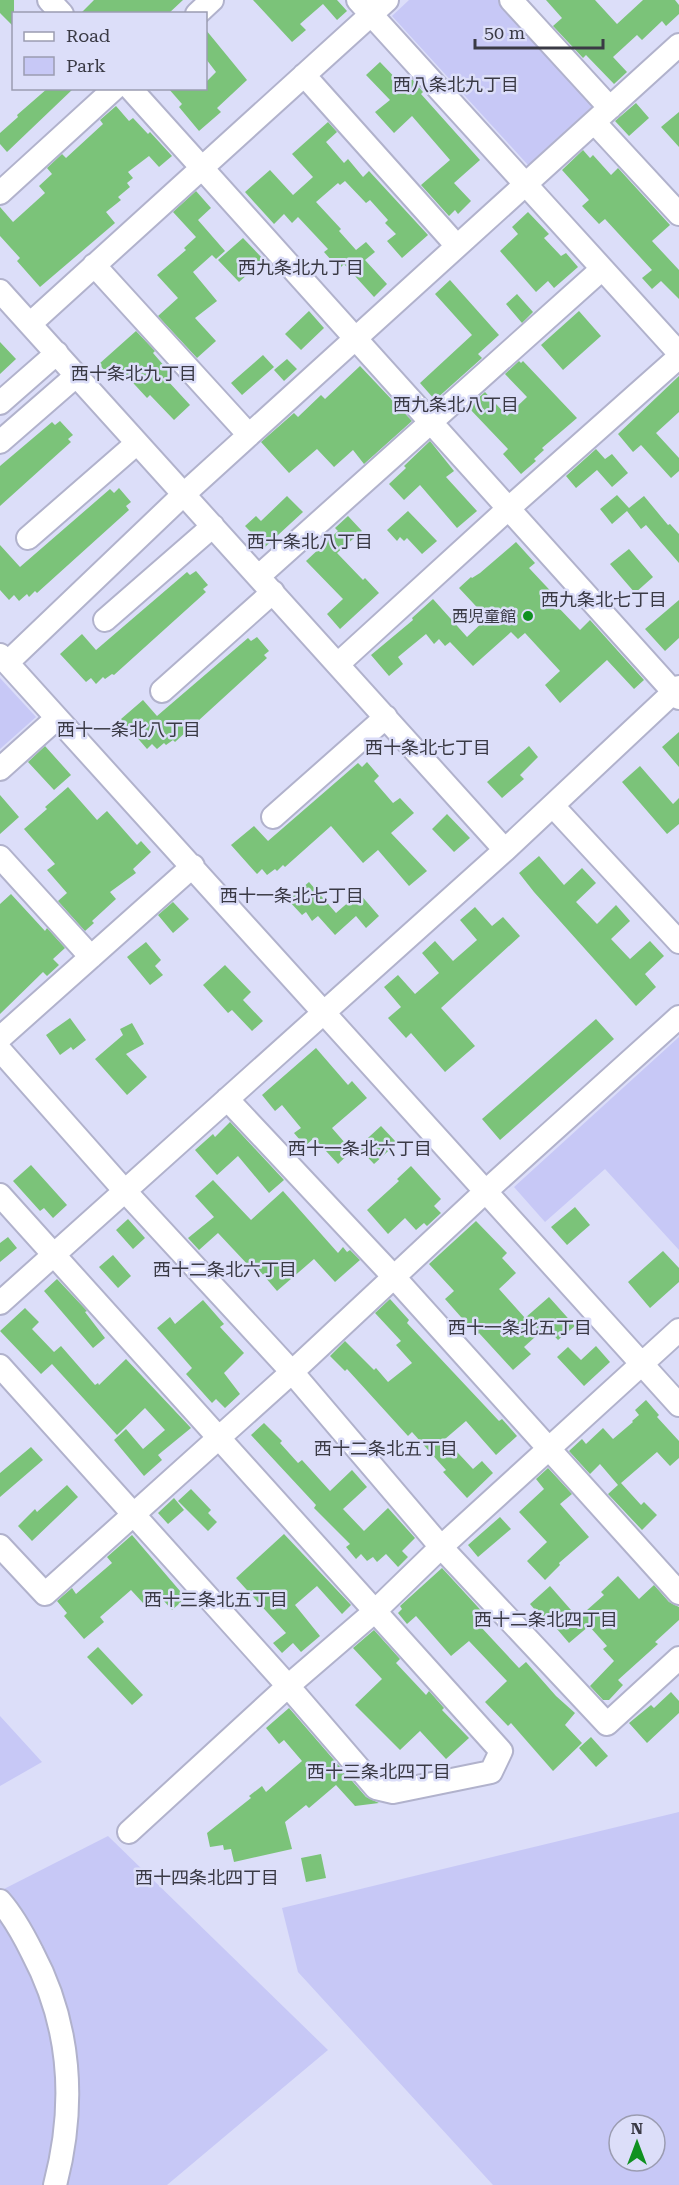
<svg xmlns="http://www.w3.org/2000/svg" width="679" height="2185" font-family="'Roboto Serif','Noto Sans JP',serif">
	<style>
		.green { fill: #c7c8f6; fill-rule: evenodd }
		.building { fill: #7bc379 }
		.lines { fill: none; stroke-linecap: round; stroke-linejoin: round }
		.minor-casing { stroke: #b1b2cc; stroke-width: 26 }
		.minor { stroke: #fff; stroke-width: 22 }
		.poi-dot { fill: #109120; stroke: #dcdef9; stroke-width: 2 }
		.labels { text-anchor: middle; stroke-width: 5; stroke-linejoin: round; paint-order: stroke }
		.poi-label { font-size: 16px; fill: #3a3a45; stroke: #dcdef9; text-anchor: end }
		.neighbourhood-label { font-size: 18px; fill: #3a3a45; stroke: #dcdef9 }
	</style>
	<rect width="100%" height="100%" fill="#dcdef9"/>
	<path class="green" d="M409 0H501L595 104 528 165 392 16Z
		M0 678 36 717 0 749Z
		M679 1037V1250L605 1169 545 1222 514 1187Z
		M0 1716 42 1762 0 1786Z
		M679 1812V2185H493L298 1972 282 1908ZM619 2125H655V2161H619Z
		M108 1836 328 2050 167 2185H0V1891Z"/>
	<path class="building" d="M0 0H14V27L0 13Z
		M94 0H183L168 14H80Z
		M253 0H337L347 11 337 20 323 4 300 24 306 30 292 42Z
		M546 0H595L617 24 643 0H675L679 5V14L666 26 662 21 642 40 637 35 613 57 627 72 614 84 586 55 583 58 553 26 562 18Z
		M206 30 247 80 217 108 221 112 199 131 179 107 182 104 168 88H206V82L216 72 206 59Z
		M380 62 404 87 412 79 423 92 421 94 480 160 454 183 471 201 458 214 455 210 449 216 421 185 450 160 412 116 394 133 375 112 390 100 366 75Z
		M48 88H74L7 152 0 144V133L18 117 17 115Z
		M636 103 649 118 629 136 615 121Z
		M116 106 129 121 133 118 148 134 150 132 172 156 159 167 149 156 128 172 133 178 127 183 130 187 118 197 121 200 106 212 115 223 40 287 17 261 20 258 0 236V207L13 222 45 193 39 186 52 174 47 168 62 154 66 158 103 124 100 120Z
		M679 112V147L661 127Z
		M328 122 337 132 326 142 344 163 348 159 363 177 369 171 428 235 402 258 387 241 396 234 385 223 388 220 370 200 366 203 345 181 340 185 338 183 316 202 341 229 339 231 356 250 366 242 375 252 365 260 387 284 374 297 344 264 339 269 324 252 328 249 298 217 292 223 284 214 274 224 245 192 270 170 293 195 313 177 292 154Z
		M583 150 590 158 593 155 611 175 618 168 670 225 652 241 679 270V299L661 281 652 289 642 278 652 270 605 219 599 224 582 206 589 200 562 170Z
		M196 191 211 208 198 220 225 251 216 259 212 255 193 272 217 301 195 318 216 341 197 358 158 316 178 298 157 275 186 250 184 248 196 237 173 212Z
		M528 212 549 234 544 238 561 256 566 253 578 267 554 288 548 281 536 292 500 251 518 234 512 227Z
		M243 238 264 260 239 282 218 260Z
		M450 280 499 335 478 354 482 358 435 400 420 383 472 335 435 294Z
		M517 294 533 312 522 323 506 304Z
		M309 311 324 328 301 350 285 334Z
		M579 311 601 336 563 370 541 345Z
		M136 331 155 351 153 353 172 375 167 380 190 405 174 420 150 395 147 398 123 372 114 381 99 364Z
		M0 342 16 359 0 374Z
		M263 355 274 367 242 395 231 383Z
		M287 359 297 369 284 381 274 370Z
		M519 361 521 363 523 361 577 418 542 448 544 450 534 459 536 461 521 474 503 454 508 449 468 407 485 392 507 416 527 397 505 374Z
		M360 366 412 421 364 464 353 450 334 467 317 449 289 473 261 442 294 413 298 417 321 395 325 399Z
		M679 376V412L656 433 679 458V471L671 478 641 445 633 452 618 434Z
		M60 421 73 435 68 439 71 442 0 506V466L52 422 55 425Z
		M430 441 454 471 446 477 477 511 457 528 420 485 404 500 389 484 406 468 404 466Z
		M596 449 605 459 612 454 628 473 612 487 597 470 576 488 566 476Z
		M119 488 131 502 126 506 129 510 37 593 35 591 29 597 27 594 19 601 14 595 9 600 0 590V545L20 567 110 489 114 493Z
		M617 495 629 508 644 496 668 525 670 524 679 534V563L646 525 641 529 627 511 612 524 600 509Z
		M287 496 303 512 265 547 245 526 256 516 261 521Z
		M408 511 437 541 422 554 407 538 404 541 400 537 397 541 387 530Z
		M348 516 362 531 337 553 363 580 365 578 379 593 340 629 327 614 343 599 306 561 338 531 335 528Z
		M516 542 535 563 529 568 560 601 556 605 580 630 590 620 644 680 634 689 607 660 560 703 545 685 560 671 525 633 518 639 511 632 473 666 450 642 445 646 439 639 434 644 426 634 398 657 403 664 389 676 371 655 413 620 412 618 433 599 467 637 487 618 459 588 471 577 472 578 480 573Z
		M629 549 653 577 635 593 610 564Z
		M196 571 208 585 203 589 206 592 114 675 112 674 105 679 103 677 96 684 91 678 86 682 60 654 82 634 96 650 187 572 190 575Z
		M679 600V638L665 651 645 629Z
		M257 637 269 651 264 655 267 658 175 742 173 740 166 745 164 743 157 749 152 744 147 749 121 719 143 700 157 716 248 638 251 641Z
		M679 732V767L662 747Z
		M45 746 71 775 54 790 28 762Z
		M529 746 538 757 520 775 524 779 502 798 487 782Z
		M367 762 379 776 374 781 393 803 400 798 414 813 391 833 427 871 409 886 378 850 363 863 331 826 285 867 283 865 277 871 275 869 267 875 262 869 257 874 231 845 254 826 268 841 358 763 362 767Z
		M640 766 673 804 679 798V824L667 834 622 782Z
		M68 787 97 820 107 811 137 845 141 841 151 852 133 869 136 873 110 892 116 899 92 921 94 923 85 931 58 901 67 893 47 870 55 864 24 829 47 809 45 807Z
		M0 795 19 817 0 834Z
		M447 814 470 838 454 852 432 829Z
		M539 856 564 885 582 868 596 883 576 902 597 924 616 905 630 921 611 939 630 959 650 941 664 956 645 974 656 987 636 1006 534 892 519 873Z
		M309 882 336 913 359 893 379 916 366 928 356 916 335 935 318 916 312 921 306 912 302 915 288 900Z
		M11 894 45 931 47 928 65 948 53 959 59 965 47 976 43 972 0 1014V904Z
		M173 902 189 919 173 933 158 915Z
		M475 907 492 926 503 917 520 936 441 1008 475 1046 445 1072 411 1033 406 1038 388 1018 401 1007 384 987 398 975 415 994 439 973 422 953 435 941 453 961 477 940 460 920Z
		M146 942 161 960 155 966 163 975 150 985 127 957Z
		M225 965 251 992 243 1000 263 1021 252 1031 232 1010 228 1013 203 985Z
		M70 1018 86 1040 73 1050 71 1047 60 1055 46 1035Z
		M596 1019 614 1039 500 1140 482 1119Z
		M132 1023 144 1044 126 1054 147 1077 127 1095 95 1059 123 1035 120 1029Z
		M316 1048 348 1085 352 1081 367 1098 332 1128 352 1151 338 1164 314 1138 305 1146 294 1133 301 1128 282 1105 275 1111 262 1095Z
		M230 1122 284 1180 269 1193 238 1156 217 1175 195 1150 213 1134 215 1137Z
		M381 1126 397 1143 374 1164 358 1147Z
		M31 1165 67 1205 53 1218 44 1208 40 1211 13 1181Z
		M411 1166 441 1199 434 1206 441 1213 427 1226 424 1223 416 1230 405 1218 388 1234 367 1210 399 1181 397 1179Z
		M213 1180 251 1220 283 1191 338 1253 343 1247 347 1252 350 1250 360 1260 335 1282 314 1259 277 1291 253 1263 249 1266 218 1233 199 1250 188 1238 214 1217 195 1196Z
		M575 1207 590 1225 567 1245 551 1227Z
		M128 1219 145 1238 133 1249 116 1230Z
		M476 1221 507 1253 502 1258 516 1273 499 1289 525 1318 549 1297 575 1326 558 1340 546 1327 524 1347 531 1354 513 1370 479 1333 477 1335 445 1299 454 1291 429 1264Z
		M8 1237 17 1248 0 1262V1243Z
		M663 1251 679 1268V1282L650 1308 628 1282Z
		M113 1255 131 1276 118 1288 99 1267Z
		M57 1279 87 1311 85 1312 105 1338 93 1348 44 1291Z
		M390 1299 409 1320 407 1323 499 1421 502 1419 517 1436 496 1455 466 1421 445 1439 473 1469 482 1461 493 1473 467 1498 443 1472 446 1470 412 1432 408 1436 347 1369 345 1371 330 1356 345 1341 374 1370 376 1368 388 1382 412 1363 396 1345 401 1341 375 1313Z
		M203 1300 224 1324 220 1327 244 1353 224 1373 240 1394 225 1408 216 1399 212 1403 186 1374 192 1368 157 1328 170 1317 175 1324Z
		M25 1308 39 1322 32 1329 54 1352 61 1346 95 1385 98 1383 99 1385 126 1359 191 1428 158 1455 162 1460 144 1476 114 1440 126 1429 143 1449 165 1430 145 1408 117 1435 52 1364 41 1374 0 1331Z
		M596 1346 610 1362 584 1386 557 1357 568 1347 581 1360Z
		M646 1400 659 1415 657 1417 679 1441V1458L670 1466 657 1452 621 1483 641 1505 644 1502 657 1515 642 1530 608 1494 618 1485 600 1464 590 1474 569 1451 582 1439 586 1444 603 1428 613 1439 633 1422 632 1421 639 1415 635 1410Z
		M264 1423 282 1441 280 1443 298 1463 302 1460 330 1491 352 1470 367 1487 343 1509 364 1531 388 1508 415 1538 402 1551 408 1557 398 1567 386 1554 377 1562 373 1557 367 1561 361 1554 356 1559 346 1547 350 1544 314 1508 316 1505 251 1435Z
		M31 1447 43 1460 0 1497V1473Z
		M548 1468 572 1494 560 1504 589 1537 559 1563 560 1565 545 1580 527 1561 547 1542 519 1512 544 1489 536 1479Z
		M67 1485 78 1497 32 1541 18 1526 35 1509 37 1512Z
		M191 1489 211 1510 208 1513 217 1522 208 1531 178 1501Z
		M174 1498 184 1510 168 1524 158 1513Z
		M500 1517 511 1529 478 1557 468 1545Z
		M284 1534 351 1605 342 1614 317 1586 295 1605 320 1636 301 1652 293 1643 282 1653 273 1643 286 1633 236 1578Z
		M132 1535 186 1598 172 1610 155 1591 143 1603 131 1590 100 1617 104 1622 84 1639 64 1616 67 1613 57 1601 72 1588 76 1594 112 1563 107 1557Z
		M442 1568 488 1618 480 1626 519 1668 526 1662 556 1696 575 1713 565 1725 582 1743 553 1771 511 1723 508 1726 485 1702 507 1681 469 1641 451 1656 416 1616 407 1624 398 1613 402 1609 400 1606Z
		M618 1576 639 1599 654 1585 669 1602 679 1607V1620L655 1642 658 1644 618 1680 623 1685 609 1700H603L590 1686 614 1661 603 1649 607 1646 589 1626 569 1643 545 1615 542 1618 530 1604 550 1586 578 1618 604 1595 601 1592Z
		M374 1630 400 1659 396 1663 426 1695 429 1691 444 1708 442 1710 469 1738 446 1759 420 1731 400 1750 355 1705 382 1679 353 1648Z
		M98 1647 143 1695 132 1705 87 1657Z
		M671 1692 679 1701V1713L647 1743 629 1723 651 1705 654 1708Z
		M289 1708 366 1797 379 1803 355 1806 336 1785 309 1808 306 1805 285 1822 292 1849 234 1862 231 1849 224 1850 223 1845 210 1847 207 1833 251 1798 249 1796 262 1786 266 1792 302 1761 284 1740 279 1744 266 1728Z
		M591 1737 608 1756 596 1767 579 1748Z
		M321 1854 326 1878 306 1882 301 1858Z"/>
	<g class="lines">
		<g class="minor-casing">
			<path id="minor" d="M49 0 62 14
				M358 0 679 353
				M511 0 610 108
				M197 14 212 0
				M304 75 457 246
				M130 88 679 698
				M594 122 679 214
				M0 193 115 88
				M94 265 249 435
				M0 291 505 850
				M30 324 387 0
				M0 403 57 353
				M0 442 77 375
				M28 538 137 443
				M259 576 602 269
				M105 620 213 526
				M0 655 679 1405
				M7 663 184 494 679 45
				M338 664 509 508 679 357
				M162 691 273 592
				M0 769 57 718
				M553 806 679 942
				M273 817 386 717
				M0 857 91 957
				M0 1038 193 866
				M0 1050 124 1190 292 1372 441 1547 607 1724 679 1658
				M227 1099 394 1277 679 1593
				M0 1195 501 1751 491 1772 393 1792 376 1788 288 1686 0 1366
				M0 1303 505 850 679 687
				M0 1546 45 1594 292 1372 486 1191 679 1017
				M129 1832 288 1686 374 1612 441 1547 679 1330
				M0 1901C14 1917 23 1934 32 1952 71 2025 76 2105 55 2185"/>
		</g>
		<use href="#minor" class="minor"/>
	</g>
	<circle class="poi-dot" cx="528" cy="616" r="6"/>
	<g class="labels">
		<g class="poi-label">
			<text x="516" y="622">西児童館</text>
		</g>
		<g class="neighbourhood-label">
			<text x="456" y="91">西八条北九丁目</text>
			<text x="301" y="274">西九条北九丁目</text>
			<text x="134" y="380">西十条北九丁目</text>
			<text x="456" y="411">西九条北八丁目</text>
			<text x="310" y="548">西十条北八丁目</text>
			<text x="604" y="606">西九条北七丁目</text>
			<text x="129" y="736">西十一条北八丁目</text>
			<text x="428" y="754">西十条北七丁目</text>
			<text x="292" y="902">西十一条北七丁目</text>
			<text x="360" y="1155">西十一条北六丁目</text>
			<text x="225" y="1276">西十二条北六丁目</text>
			<text x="520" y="1334">西十一条北五丁目</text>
			<text x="386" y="1455">西十二条北五丁目</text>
			<text x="216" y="1606">西十三条北五丁目</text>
			<text x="546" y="1626">西十二条北四丁目</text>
			<text x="379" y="1778">西十三条北四丁目</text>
			<text x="207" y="1884">西十四条北四丁目</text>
		</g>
	</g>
	<rect x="12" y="12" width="195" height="78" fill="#dcdef9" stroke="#9b9cb1" stroke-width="1.5"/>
	<rect x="24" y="32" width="30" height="9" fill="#ffffff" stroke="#9b9cb1" stroke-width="1.5"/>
	<text x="66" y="42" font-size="18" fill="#3a3a45">Road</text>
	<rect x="24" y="57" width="30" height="18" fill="#c7c8f6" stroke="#9b9cb1" stroke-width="1.5"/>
	<text x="66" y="72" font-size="18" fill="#3a3a45">Park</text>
	<g transform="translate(637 2143)"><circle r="28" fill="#dcdef9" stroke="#9b9cb1" stroke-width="1.5"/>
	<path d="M0-4.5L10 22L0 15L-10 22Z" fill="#109120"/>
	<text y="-9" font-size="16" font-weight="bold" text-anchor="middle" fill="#3a3a45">N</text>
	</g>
	<path d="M475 39v9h128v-9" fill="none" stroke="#3a3a45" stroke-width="3"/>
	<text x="484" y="39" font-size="18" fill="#3a3a45" stroke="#dcdef9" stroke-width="4.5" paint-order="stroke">50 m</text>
</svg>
